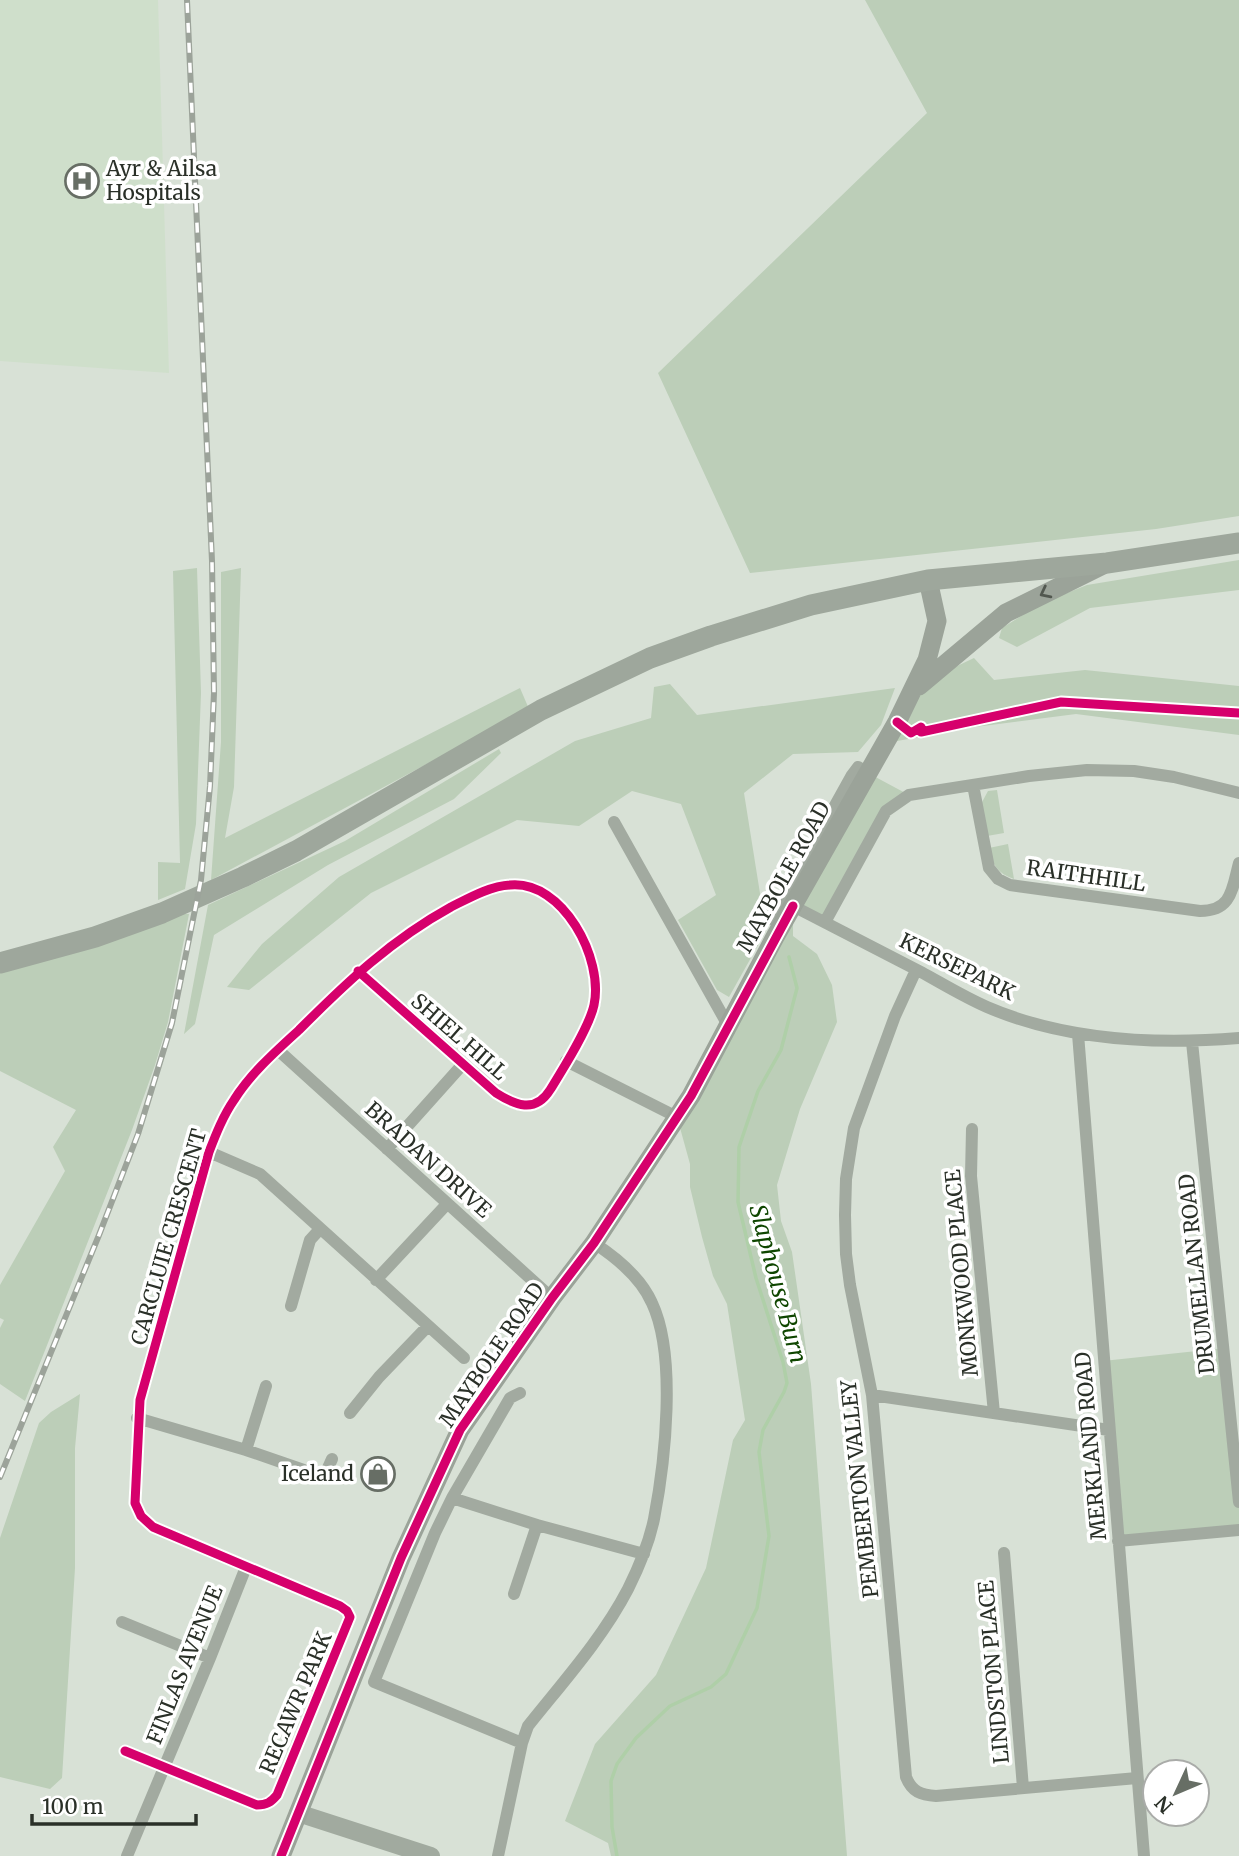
<svg xmlns="http://www.w3.org/2000/svg" width="1239" height="1856" font-family="Merriweather,serif">
	<style>
		.built { fill: #cfdfcb }
		.green { fill: #bcceb8 }
		.lines { fill: none; stroke-linecap: round; stroke-linejoin: round }
		.stream { stroke: #afcfa8; stroke-width: 3.5 }
		.street { stroke: #a2aaa0; stroke-width: 12 }
		.secondary { stroke: #a1aa9f; stroke-width: 18 }
		.primary { stroke: #9ba399; stroke-width: 19 }
		.highway { stroke: #9ea79c; stroke-width: 21 }
		.rail-casing { stroke: #9ca39a; stroke-width: 6 }
		.rail { stroke: #fff; stroke-width: 3.5; stroke-dasharray: 10; stroke-linecap: butt }
		.cycleway-casing { stroke: #fff; stroke-width: 13 }
		.cycleway { stroke: #d6006c; stroke-width: 9 }
		.oneway { stroke: #525850 }
		.labels { text-anchor: middle; stroke-width: 7; stroke-linejoin: round; paint-order: stroke }
		.poi-label { font-size: 21px; fill: #2a3028; stroke: #fff; text-anchor: start }
		.street-label { font-size: 21px; fill: #2a3028; stroke: #fff }
		.water-label { font-size: 23px; font-style: italic; fill: #0f4600; stroke: #fff }
	</style>
	<rect width="100%" height="100%" fill="#d8e1d6"/>
	<path class="built" d="M0 0H158L169 373 0 361Z"/>
	<path class="green" d="M865 0H1239V516L1156 529 750 573 658 373 927 113Z
		M1239 560V590L1090 608 1017 647 999 638 1002 628 1042 603 1087 585Z
		M197 568 201 693 196 824 185 889 158 900V862L180 863 173 571Z
		M241 568 234 787 225 838 520 688 529 709 211 880 221 742V572Z
		M974 658 994 680 1085 670 1239 686V735L1076 714 975 727 886 743 912 692 955 667Z
		M670 684 697 715 895 688 881 725 858 752 793 754 744 793 766 931 729 997 717 990 678 920 716 895 681 804 632 791 579 826 517 820 371 893 249 990 227 987 262 944 339 877 575 741 651 718 654 687Z
		M499 749 501 753 454 799 328 865 214 935 195 1024 184 1034 208 905 345 841Z
		M868 773 909 795 886 811 825 922 793 906V936L817 954 832 985 837 1022 800 1109 777 1185 781 1221 792 1252 811 1384 847 1856H611L608 1843 565 1821 595 1744 656 1675 706 1568 733 1440 745 1420 727 1304 713 1276 702 1237 690 1187V1164L677 1117 729 1027 775 937Z
		M997 790 1004 833 987 836 981 804 988 791Z
		M1008 844 1014 879C998 874 991 863 989 848Z
		M162 913 189 914 168 1022 155 1065 132 1130 25 1401 0 1384V1328L4 1320 0 1318V1285L65 1171 53 1147 76 1110 0 1071V963Z
		M1225 1348 1239 1502V1530L1118 1541 1103 1361Z
		M80 1394 75 1448V1568L62 1778 50 1789 0 1777V1538L39 1423 51 1412Z"/>
	<g class="lines">
		<path class="stream" d="M617 1856 612 1827 611 1781 617 1764 636 1738 670 1706 711 1687 726 1674 757 1608 769 1536 759 1452 763 1430 784 1392 787 1383 783 1362 756 1278 738 1202 739 1147 758 1091 781 1050 797 988 789 957"/>
		<path class="street" d="M973 785 989 868 998 879 1010 885 1200 911C1232 911 1232 889 1239 863
			M614 822 729 1027
			M793 906C836 928 878 950 921 972 943 984 964 997 987 1007 1066 1041 1155 1045 1239 1038
			M825 922 886 811 909 795 1029 776 1087 770 1134 771 1174 777 1239 793
			M782 925 772 919 852 775 858 767 868 773
			M916 970 895 1016 854 1128 846 1179 845 1215 846 1254 850 1285 872 1395 906 1777C912 1792 921 1795 936 1796L1137 1778
			M1078 1034 1144 1856
			M1192 1042 1239 1502
			M278 1050 552 1298
			M566 1061 677 1117
			M972 1129 971 1176 994 1413
			M387 1149 463 1064
			M209 1152 260 1174 464 1358
			M376 1280 447 1204
			M291 1306 310 1240 320 1229
			M520 1393 510 1398 452 1498 435 1533 374 1682 522 1743
			M872 1395 1109 1430
			M350 1413 379 1377 428 1326
			M137 1418 246 1450 324 1477 332 1459
			M246 1450 266 1386
			M452 1498 537 1525 644 1554
			M1118 1541 1239 1530
			M1004 1553 1023 1788
			M514 1594 537 1525
			M122 1622 210 1658
			M125 1751 257 1805C267 1805 271 1802 277 1795L350 1617 347 1611 340 1606 153 1527 141 1516 135 1503 140 1400 209 1152C216 1134 223 1116 234 1100 251 1073 276 1051 299 1030 347 982 391 940 451 907 469 898 490 886 510 885 563 880 604 959 594 1005 589 1028 563 1069 550 1090 535 1114 515 1105 496 1093L358 971
			M127 1856 210 1658 246 1567
			M498 1856 522 1743 528 1726C563 1682 602 1639 628 1589 639 1567 649 1543 654 1519 665 1462 677 1356 652 1303 641 1278 617 1258 594 1243"/>
		<path class="secondary" d="M298 1813 431 1856"/>
		<path class="primary" d="M919 686 1006 613 1103 565
			M281 1856 401 1558 460 1430 552 1298 594 1243 691 1096 775 937 897 722 927 660 937 621 928 580"/>
		<path class="highway" d="M0 963 95 937 162 913 243 877 296 851 541 710 650 658 711 636 811 605 928 580 1107 563 1239 543"/>
		<g class="rail-casing">
			<path id="rail" d="M0 1477 99 1235 138 1134 172 1023 201 880 210 786 214 693 212 561 187 0"/>
		</g>
		<use href="#rail" class="rail"/>
		<g class="cycleway-casing">
			<path id="cycleway" d="M897 722 911 733 921 727V732L1061 702 1239 713
				M125 1751 257 1805C267 1805 271 1802 277 1795L350 1617 347 1611 340 1606 153 1527 141 1516 135 1503 140 1400 209 1152C216 1134 223 1116 234 1100 251 1073 276 1051 299 1030 347 982 391 940 451 907 469 898 490 886 510 885 563 880 604 959 594 1005 589 1028 563 1069 550 1090 535 1114 515 1105 496 1093L358 971
				M281 1856 401 1558 460 1430 552 1298 594 1243 691 1096 793 906"/>
		</g>
		<use href="#cycleway" class="cycleway"/>
	</g>
	<defs><path id="oneway-chevron" d="M-2-3.5L2.5 0L-2 3.5" fill="none" stroke-width="1.6" stroke-linecap="round" stroke-linejoin="round" transform="scale(1.75)"/></defs>
	<use class="oneway" href="#oneway-chevron" transform="translate(1045 593) rotate(153)"/>
	<defs>
		<g id="hospital-ring" transform="scale(1.75)"><circle r="9.5" fill="#fff" stroke="#676e65" stroke-width="1.5"/><path d="M-5-5h3v3.5h4V-5h3V5h-3V1.5h-4V5h-3Z" fill="#676e65"/></g>
		<g id="shop-ring" transform="scale(1.75)"><circle r="9.5" fill="#fff" stroke="#676e65" stroke-width="1.5"/><path d="M-5-2.5h2.3a2.7 3.5 0 0 1 5.4 0H5L5.5 6h-11ZM-1.5-2.5h3a1.5 2.3 0 0 0-3 0Z" fill="#676e65"/></g>
	</defs>
	<g fill-rule="evenodd">
		<use href="#hospital-ring" x="82" y="181"/>
		<use href="#shop-ring" x="378" y="1474"/>
	</g>
	<g class="labels">
		<g class="poi-label">
			<text x="106" y="176">Ayr &amp; Ailsa<tspan x="106" dy="24">Hospitals</tspan></text>
			<text x="354" y="1481" text-anchor="end">Iceland</text>
		</g>
		<g class="street-label">
			<text transform="translate(1086 876) rotate(8)" y="7">RAITHHILL</text>
			<text transform="translate(784 877) rotate(-61)" y="7">MAYBOLE ROAD</text>
			<text transform="translate(957 967) rotate(26)" y="7">KERSEPARK</text>
			<text transform="translate(459 1037) rotate(41)" y="7">SHIEL HILL</text>
			<text transform="translate(428 1160) rotate(42)" y="7">BRADAN DRIVE</text>
			<text transform="translate(169 1237) rotate(-74)" y="7">CARCLUIE CRESCENT</text>
			<text transform="translate(962 1273) rotate(-95)" y="7">MONKWOOD PLACE</text>
			<text transform="translate(1197 1274) rotate(-96)" y="7">DRUMELLAN ROAD</text>
			<text transform="translate(492 1355) rotate(-56)" y="7">MAYBOLE ROAD</text>
			<text transform="translate(1091 1446) rotate(-95)" y="7">MERKLAND ROAD</text>
			<text transform="translate(860 1489) rotate(-96)" y="7">PEMBERTON VALLEY</text>
			<text transform="translate(185 1665) rotate(-68)" y="7">FINLAS AVENUE</text>
			<text transform="translate(994 1672) rotate(-95)" y="7">LINDSTON PLACE</text>
			<text transform="translate(296 1703) rotate(-67)" y="7">RECAWR PARK</text>
		</g>
		<g class="water-label">
			<text transform="translate(778 1284) rotate(75)" y="8">Slaphouse Burn</text>
		</g>
	</g>
	<g transform="translate(1176 1793) rotate(226)"><circle r="33" fill="#ffffff" stroke="#aaaca9" stroke-width="2"/>
	<path d="M0-5L12 26L0 18L-12 26Z" fill="#676e65"/>
	<text y="-10" font-size="19" font-weight="bold" text-anchor="middle" fill="#2a3028">N</text>
	</g>
	<path d="M32 1814v10h164v-10" fill="none" stroke="#2a3028" stroke-width="3.5"/>
	<text x="42" y="1814" font-size="21" fill="#2a3028" stroke="#ffffff" stroke-width="5" paint-order="stroke">100 m</text>
</svg>
